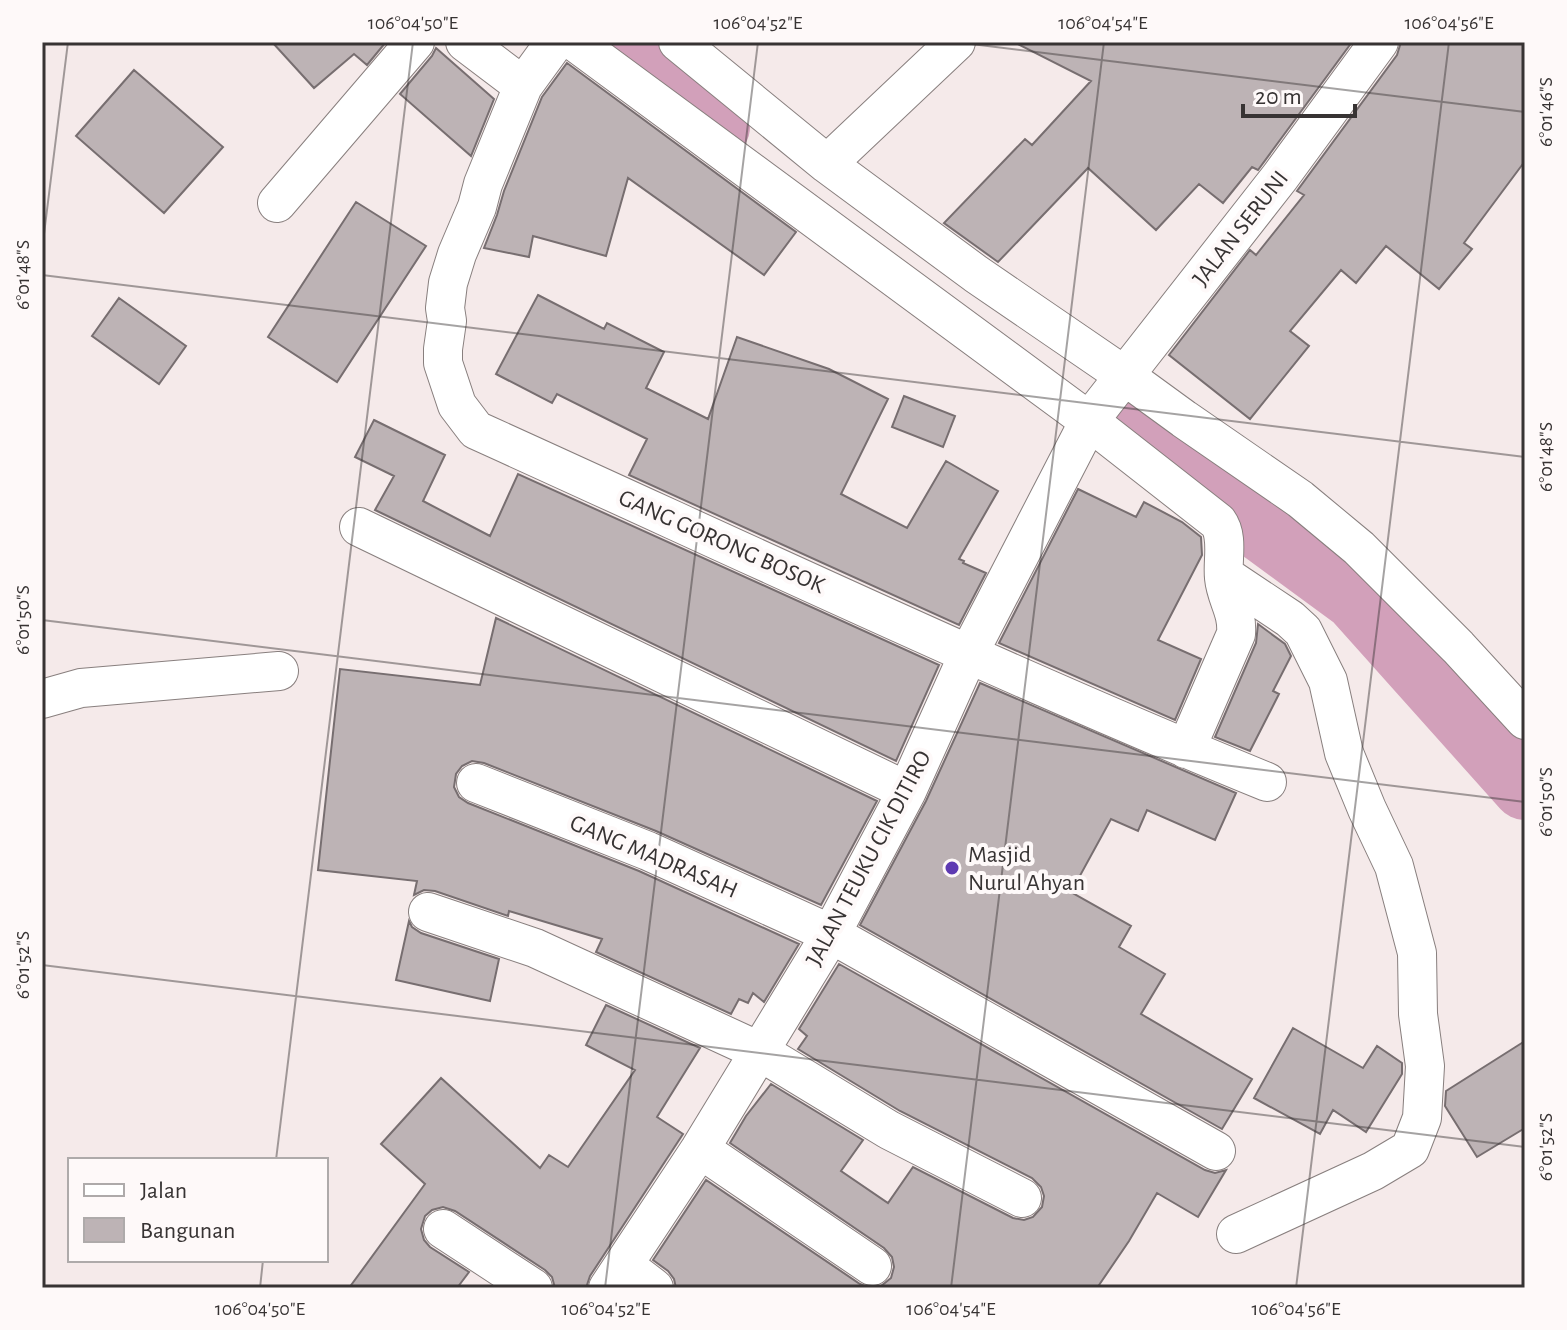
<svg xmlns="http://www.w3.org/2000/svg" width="1567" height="1330" font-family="'Alegreya Sans',sans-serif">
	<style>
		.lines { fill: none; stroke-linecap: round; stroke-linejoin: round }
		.river { stroke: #d2a0ba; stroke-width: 66 }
		.building { fill: #bdb3b5; stroke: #776e70; stroke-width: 2 }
		.minor-casing { stroke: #887f7e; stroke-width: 40 }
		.minor { stroke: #fff; stroke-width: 38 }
		.ticks { fill: none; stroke: #373333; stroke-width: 2; stroke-opacity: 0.45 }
		.poi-dot { fill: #5e3ab2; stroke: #fef9f9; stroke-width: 3 }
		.labels { text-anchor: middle; stroke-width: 8; stroke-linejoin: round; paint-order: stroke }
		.street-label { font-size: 24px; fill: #373333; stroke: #fef9f9 }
		.poi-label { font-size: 24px; fill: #373333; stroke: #fef9f9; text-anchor: start }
		.neatline { fill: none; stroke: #373333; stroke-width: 3 }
		.ticks-label { font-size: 20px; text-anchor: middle; fill: #373333 }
	</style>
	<rect width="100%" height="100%" fill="#f5eaea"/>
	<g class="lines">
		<path class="river" d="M609 42 717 127
			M1115 421 1356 598 1525 787"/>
	</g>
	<path class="building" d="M272 42H386L367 65 354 54 314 88Z
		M1014 42H1352L1258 170 1252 167 1223 203 1199 184 1156 230 1088 168 998 262 944 223 1025 139 1032 145 1091 81Z
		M1401 42H1525V161L1464 243 1472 249 1439 289 1386 246 1356 283 1341 270 1290 331 1309 346 1250 419 1169 355 1250 250 1256 255 1304 195 1297 191 1397 55Z
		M436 48 494 99 471 156 400 94 432 56Z
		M567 63 796 232 764 275 628 178 606 256 533 236 529 257 484 248 497 215 504 191 542 97Z
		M134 70 223 147 164 213 76 136Z
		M356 202 426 246 337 382 268 337Z
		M538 295 604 329 607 323 664 352 646 388 708 419 737 337 829 369 888 399 841 494 907 528 946 461 998 491 959 559 964 561 963 563 986 573 959 625 629 475 647 439 557 394 552 403 496 374Z
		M119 298 186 346 159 384 92 336Z
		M904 396 955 416 943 447 892 427Z
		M374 420 445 455 423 501 490 536 518 474 939 665 896 761 375 510 394 476 355 457Z
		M1078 489 1136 517 1144 502 1182 522 1201 537 1202 555 1158 640 1201 659 1175 720 999 643Z
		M496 618 877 801 821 905 656 831 484 763 472 761 462 766 456 774 454 787 459 797 468 803 639 871 799 944 764 1002 753 993 748 1003 739 999 731 1014 596 952 602 939 509 911 508 916 435 891 424 890 414 895 417 881 318 870 340 669 480 685Z
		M1258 624 1285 644 1291 656 1273 691 1279 694 1250 751 1215 737 1256 643Z
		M980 683 1236 793 1215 840 1147 810 1138 831 1111 819 1071 892 1131 926 1119 947 1165 974 1141 1014 1252 1079 1222 1129 860 925 926 801Z
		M409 921 412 927 421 933 499 959 490 1001 396 980Z
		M839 964 1205 1170 1215 1173 1226 1170 1198 1217 1157 1193 1129 1241 1097 1288H676L674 1279 668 1271 653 1260 706 1180 860 1284 870 1288 881 1286 891 1278 894 1267 892 1257 884 1248 730 1143 746 1116 771 1084 863 1140 841 1171 888 1203 913 1167 1013 1218 1024 1220 1033 1217 1042 1207 1044 1196 1041 1187 1032 1178 900 1111 798 1049 807 1036 799 1029Z
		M606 1005 700 1048 657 1117 683 1134 590 1276 586 1288H555L552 1277 545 1270 455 1211 443 1207 432 1210 425 1216 421 1229 424 1240 430 1247 469 1272 457 1288H349L425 1184 381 1144 441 1078 540 1168 549 1155 568 1167 635 1070 586 1045Z
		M1293 1028 1363 1068 1377 1046 1402 1063V1074L1366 1132 1333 1110 1320 1134 1254 1098Z
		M1525 1041V1128L1477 1157 1445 1106 1446 1091Z"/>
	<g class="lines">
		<g class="minor-casing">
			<path id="minor" d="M465 42 523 86
				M555 42 523 86 483 184 477 207 457 254 448 283 445 308 447 321 443 349V363L457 405 476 430C739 549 1000 673 1267 782
				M575 42 1089 421 1218 522C1229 537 1222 560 1224 578 1226 599 1238 611 1236 634L1186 749
				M678 42 827 164 976 274 1125 376 1184 419 1300 499 1359 548 1458 647 1525 720
				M827 164 956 42
				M277 203 415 42
				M359 527 907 791
				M1224 575 1290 619 1303 631 1328 681 1344 753 1367 809 1394 866 1417 953 1418 1014 1425 1066 1422 1118 1410 1149 1373 1171 1236 1234
				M42 699 81 688 279 671
				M476 783 648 851 831 934 1216 1151
				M428 912 535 948 759 1051 889 1130 1022 1198
				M700 1149 872 1266
				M443 1229 533 1288
				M624 1265 654 1288
				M608 1288 700 1149 831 934 907 791 969 653 1089 421 1280 177 1379 42"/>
		</g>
		<use href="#minor" class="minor"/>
	</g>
	<path class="ticks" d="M955 42 1525 112M42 250 68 42M42 275 1525 457M42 620 1525 802M42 965 1525 1147M276 1160 413 42M260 1288 263 1260M605 1288 758 42M951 1288 1104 42M1296 1288 1449 42"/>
	<circle class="poi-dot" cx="952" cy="868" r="8"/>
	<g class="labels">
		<g class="street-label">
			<text transform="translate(1240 228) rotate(-52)" y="8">JALAN SERUNI</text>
			<text transform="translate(722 541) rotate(24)" y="8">GANG GORONG BOSOK</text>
			<text transform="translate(654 856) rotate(23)" y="8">GANG MADRASAH</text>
			<text transform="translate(868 858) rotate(-62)" y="8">JALAN TEUKU CIK DITIRO</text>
		</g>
		<g class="poi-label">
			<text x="968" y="862">Masjid<tspan x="968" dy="28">Nurul Ahyan</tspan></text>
		</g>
	</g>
	<rect width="1567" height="1330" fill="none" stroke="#fef9f9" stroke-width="88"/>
	<rect x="68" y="1158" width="260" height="104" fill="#fef9f9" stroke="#aeaaaa" stroke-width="2"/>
	<rect x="84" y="1184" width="40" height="12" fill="#ffffff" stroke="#aeaaaa" stroke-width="2"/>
	<text x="140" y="1198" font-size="24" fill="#373333">Jalan</text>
	<rect x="84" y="1218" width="40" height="24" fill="#bdb3b5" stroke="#aeaaaa" stroke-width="2"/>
	<text x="140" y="1238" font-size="24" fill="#373333">Bangunan</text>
	<path d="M1243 104v12h112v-12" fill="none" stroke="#373333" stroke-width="4"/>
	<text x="1255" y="104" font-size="24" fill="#373333" stroke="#fef9f9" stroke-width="6" paint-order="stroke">20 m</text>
	<rect x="44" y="44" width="1479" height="1242" class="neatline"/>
	<g class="ticks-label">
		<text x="413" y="29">106°04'50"E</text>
		<text x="758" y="29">106°04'52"E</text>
		<text x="1103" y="29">106°04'54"E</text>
		<text x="1449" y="29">106°04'56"E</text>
		<text transform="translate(1545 112) rotate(-90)" y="7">6°01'46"S</text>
		<text transform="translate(22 275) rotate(-90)" y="7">6°01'48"S</text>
		<text transform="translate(1545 457) rotate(-90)" y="7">6°01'48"S</text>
		<text transform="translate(22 620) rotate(-90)" y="7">6°01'50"S</text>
		<text transform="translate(1545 802) rotate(-90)" y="7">6°01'50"S</text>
		<text transform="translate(22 965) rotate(-90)" y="7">6°01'52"S</text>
		<text transform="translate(1545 1147) rotate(-90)" y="7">6°01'52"S</text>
		<text x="260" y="1315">106°04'50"E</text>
		<text x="606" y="1315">106°04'52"E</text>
		<text x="951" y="1315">106°04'54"E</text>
		<text x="1296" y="1315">106°04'56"E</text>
	</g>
</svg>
